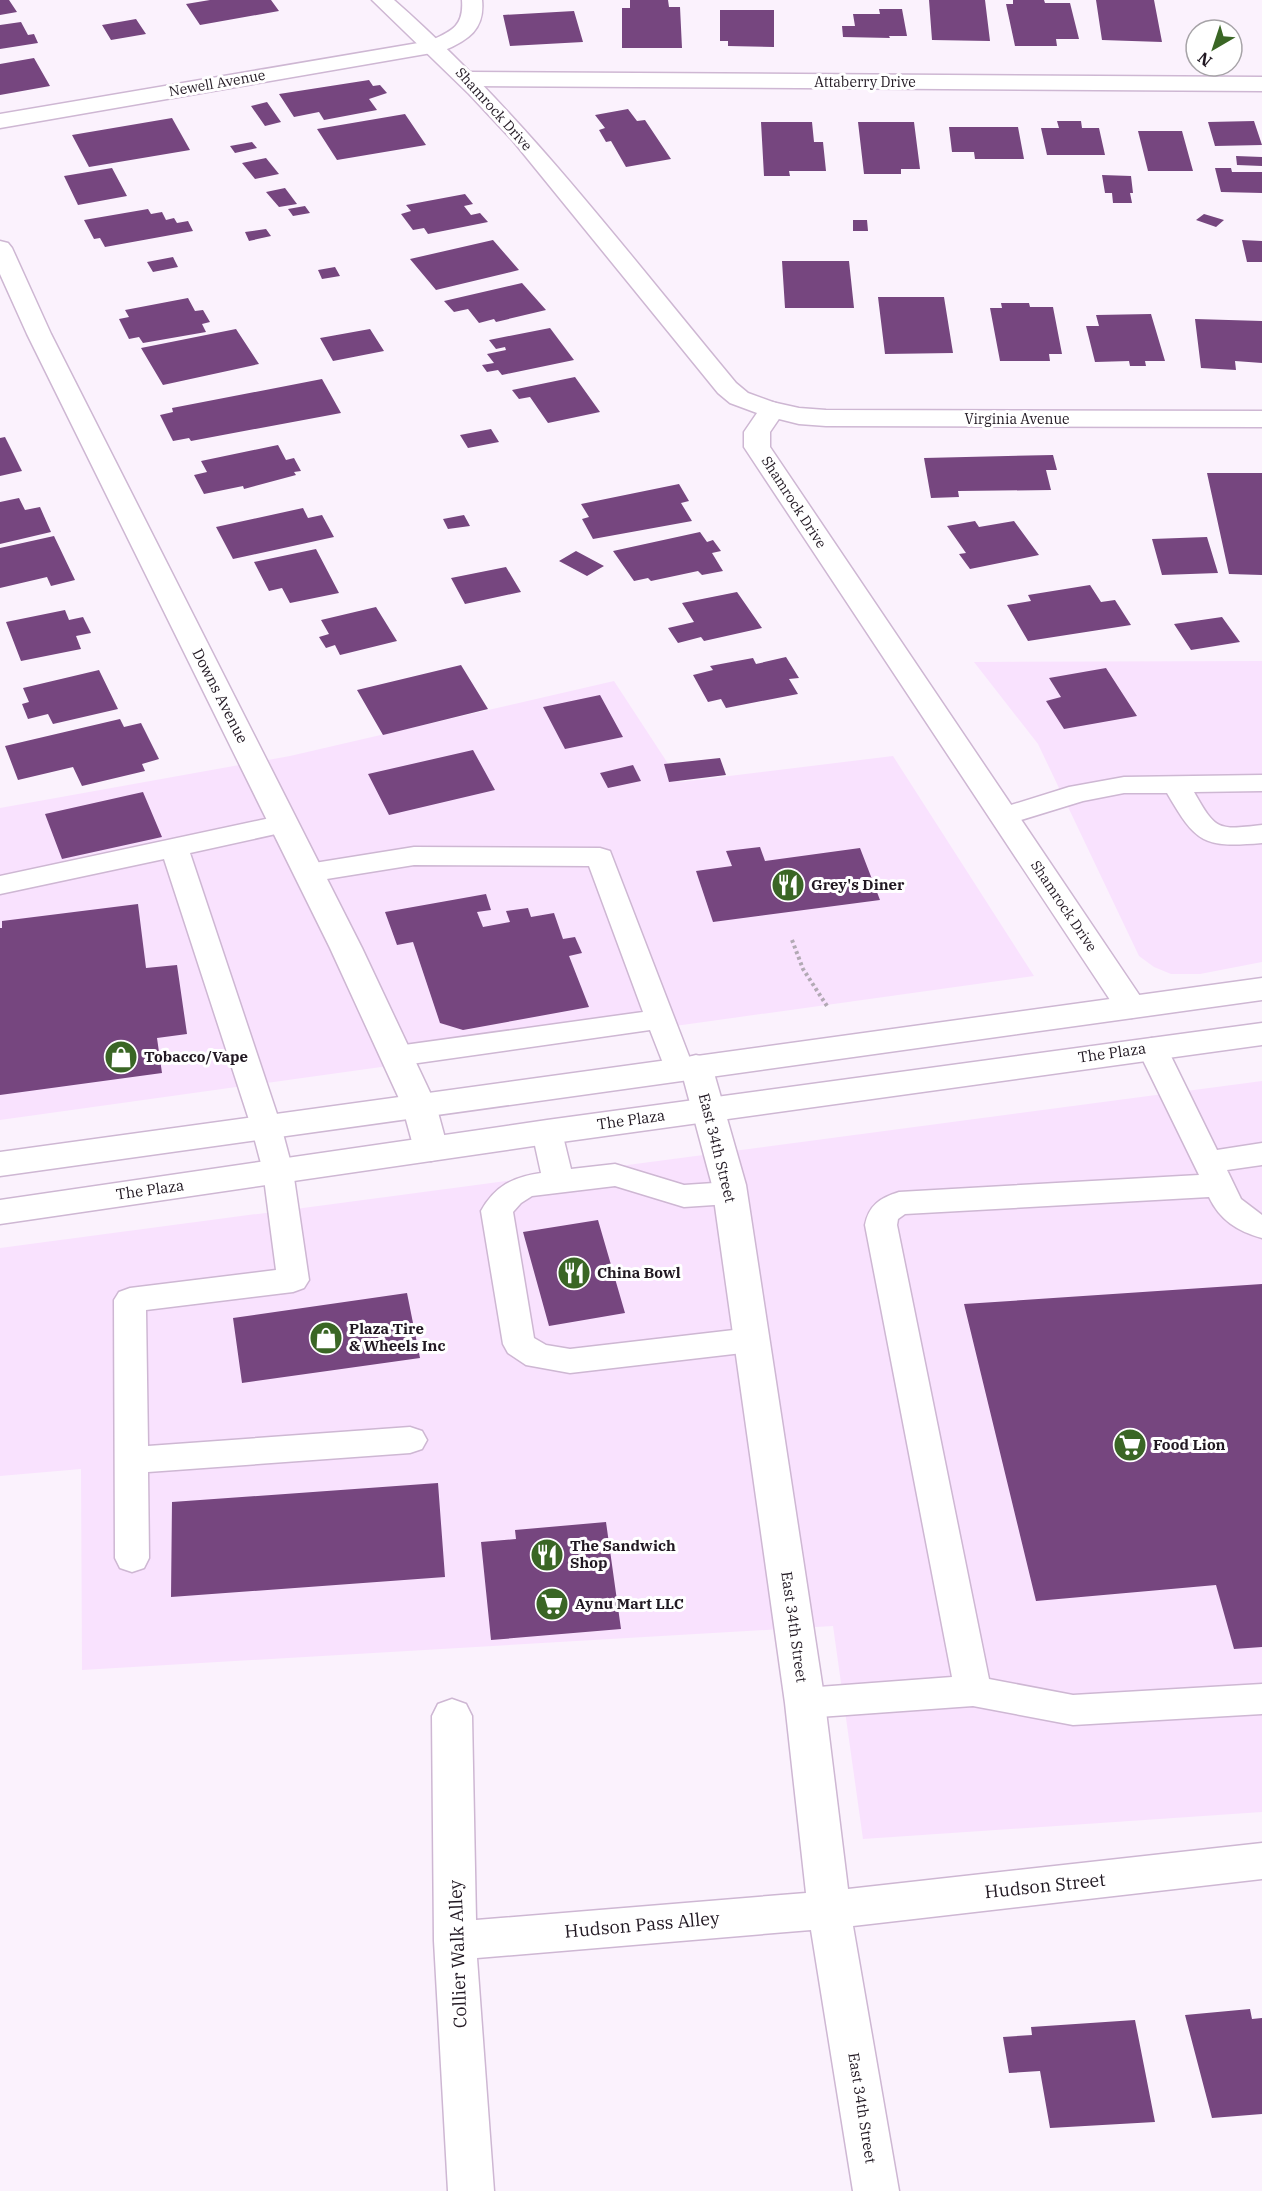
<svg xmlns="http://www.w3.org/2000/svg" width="1262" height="2191" font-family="'IBM Plex Serif',serif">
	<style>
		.built { fill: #f9e2fe }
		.building { fill: #76467f }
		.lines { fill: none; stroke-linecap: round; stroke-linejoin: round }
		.service-casing { stroke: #ceb7d3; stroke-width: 3 }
		.minor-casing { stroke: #ceb7d3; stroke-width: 3 }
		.tertiary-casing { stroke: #ceb7d3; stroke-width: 3 }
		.secondary-casing { stroke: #ceb7d3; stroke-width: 3 }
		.path { stroke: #b2a9b4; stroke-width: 4; stroke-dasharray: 3 3; stroke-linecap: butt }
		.service { fill: #fff; fill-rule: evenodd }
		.minor { fill: #fff; fill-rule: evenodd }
		.tertiary { fill: #fff; fill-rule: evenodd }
		.secondary { fill: #fff; fill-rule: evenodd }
		.labels { text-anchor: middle; stroke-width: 6; stroke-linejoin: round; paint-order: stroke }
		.far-street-label { font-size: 14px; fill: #211822; stroke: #fff }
		.street-label { font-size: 15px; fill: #211822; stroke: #fff }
		.poi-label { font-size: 15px; font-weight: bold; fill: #211822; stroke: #fff; text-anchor: start }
		.near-street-label { font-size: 18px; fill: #211822; stroke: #fff }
	</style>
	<rect width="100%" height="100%" fill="#fbf2fd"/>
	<path class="built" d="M1262 661V962L1200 974H1171L1154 967 1139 956 1038 744 974 662Z
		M614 681 680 782 893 756 1034 976 0 1120V808L290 756Z
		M1262 1081V1812L863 1839 833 1626 82 1670 81 1469 0 1476V1248Z"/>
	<path class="building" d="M0 0H9L17 12 0 15Z
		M210 0H271L279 11 200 25 186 4Z
		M630 0H668L669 7H680L682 48H622V8H630Z
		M929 0H985L990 41 932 40Z
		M1013 0H1044L1045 3H1070L1079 39H1056L1057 46H1015L1006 4H1013Z
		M1096 0H1154L1162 42 1102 40Z
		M879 9H902L907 36H889L890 38 843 37 842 26H855L853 14H880Z
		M720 10H774V47L728 46V41H720Z
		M574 11 583 42 510 46 503 15Z
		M136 19 146 34 111 40 102 25Z
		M21 22 28 35 34 34 38 43 0 49V25Z
		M34 58 50 86 0 95V64Z
		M369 80 373 86 380 85 387 93 369 99 377 110 324 120 319 112 294 117 279 94Z
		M267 102 281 122 265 126 251 106Z
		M628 109 637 121 645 120 671 159 626 167 611 141 606 142 599 130 605 128 595 115Z
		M405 114 426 145 337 160 317 129Z
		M172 118 190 150 89 167 72 135Z
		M1057 121H1081L1082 128H1099L1105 155H1047L1041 128H1059Z
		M1254 121 1262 145 1215 146 1208 122Z
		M761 122H812L814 142H823L826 171H789L790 176H764Z
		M858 122H914L920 169H901V174H864Z
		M949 127H1018L1024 159H975L974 152H952Z
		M1138 131H1182L1193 171H1148Z
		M252 142 257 148 235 153 230 146Z
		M1236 156 1262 157V166L1237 165Z
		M266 158 279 174 255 179 242 163Z
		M112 168 127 196 78 205 64 176Z
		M1215 168H1231L1232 172H1262V193L1221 192Z
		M1102 175 1131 176 1133 193H1130L1132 203H1113L1112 193H1105Z
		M285 188 297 204 279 207 266 192Z
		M465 194 473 204 464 206 471 215 480 213 488 222 428 234 424 228 413 230 401 214 411 211 406 205Z
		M305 206 310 213 293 216 288 209Z
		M148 209 151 214 162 212 166 220 174 218 177 223 188 221 193 231 105 247 100 238 94 239 84 220Z
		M1204 214 1224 220 1216 227 1196 220Z
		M853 220H867L868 231H853Z
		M266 229 271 236 249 241 245 232Z
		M493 240 519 270 436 290 410 259Z
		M1242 240 1262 241V262H1247Z
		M173 257 178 267 153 272 147 262Z
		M782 261H849L854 308H785Z
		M335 267 340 276 322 279 318 270Z
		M522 283 546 310 496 322 494 319 479 323 468 309 454 312 444 301Z
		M878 297H944L953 353 885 354Z
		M188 298 195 311 203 310 210 322 202 324 206 332 143 343 139 337 129 339 119 319 129 317 125 310Z
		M1001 303H1029L1030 307H1053L1062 354H1049L1050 361H1000L990 308H1002Z
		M1151 314 1165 361H1145L1146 366H1130L1129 361 1095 362 1086 326H1099L1096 315Z
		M1195 319 1262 321V363L1235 361 1236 370 1201 368Z
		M550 328 574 360 502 375 498 370 487 372 482 365 494 363 487 354 506 350 505 347 496 349 489 340Z
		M236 329 259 364 163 385 141 348Z
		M370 329 384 351 333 361 320 338Z
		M575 377 600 412 548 423 530 397 519 399 512 390Z
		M322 379 341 413 191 441 189 438 173 441 160 415 173 412 172 408Z
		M491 429 499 442 468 448 460 435Z
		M5 437 22 471 0 476V438Z
		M278 445 286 460 294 458 301 471 294 472 296 475 244 489 243 486 204 494 194 475 207 472 201 461Z
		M1053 455 1057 470H1046L1051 490 958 491 959 497 931 498 924 458Z
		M1207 473H1262V575L1229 574Z
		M679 484 689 501 681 503 692 521 593 539 582 519 589 517 581 504Z
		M19 498 25 510 40 507 51 532 0 544V502Z
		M303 508 308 518 322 515 334 537 233 559 216 527Z
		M464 515 470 526 448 529 443 519Z
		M975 521 979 527 1014 521 1039 555 970 569 959 554 966 553 947 526Z
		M700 532 707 542 713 540 721 551 712 553 723 571 702 575 698 571 651 581 648 578 634 581 613 551Z
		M54 536 75 580 51 586 47 577 0 588V548Z
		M1207 537 1218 573 1162 575 1152 539Z
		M316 549 339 593 290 603 282 588 269 591 254 562Z
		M576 551 604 566 587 576 559 561Z
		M506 567 521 592 465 604 451 578Z
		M1090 585 1101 602 1115 600 1131 625 1028 641 1007 605 1031 601 1028 595Z
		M737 592 762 628 704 641 701 637 678 643 668 628 694 622 682 603Z
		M376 607 397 641 340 655 335 645 326 648 319 637 329 634 321 620Z
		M65 610 69 620 83 617 91 633 76 636 81 649 21 661 6 622Z
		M1222 617 1240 642 1191 650 1174 624Z
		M786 657 799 678 789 679 798 694 726 708 721 699 708 702 693 675 713 670 710 666 753 658 756 664Z
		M461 665 488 709 383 735 357 690Z
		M1106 668 1137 716 1064 729 1046 701 1061 697 1049 678Z
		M99 670 118 709 53 724 48 714 28 719 22 704 29 702 23 688Z
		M600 695 623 737 565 749 543 707Z
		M120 719 124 727 141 723 159 759 142 764 145 771 82 786 73 767 18 780 5 746Z
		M473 750 495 790 389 815 368 774Z
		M720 758 726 775 669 782 664 764Z
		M633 765 641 781 608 788 600 773Z
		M143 792 162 837 62 859 45 814Z
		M760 847 765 861 860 848 880 900 713 922 696 871 732 866 726 851Z
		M486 894 491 910 477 912 483 927 510 922 506 911 528 908 531 917 554 913 563 939 575 937 582 953 569 956 589 1007 463 1030 440 1023 413 942 397 945 385 912Z
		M138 904 146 968 177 965 187 1034 157 1038 162 1073 0 1095V928H2V921Z
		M598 1220 625 1313 549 1326 523 1232Z
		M1262 1284V1647L1234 1649 1216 1585 1036 1601 964 1304Z
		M407 1293 420 1358 242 1383 233 1318Z
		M438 1483 445 1577 171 1597 172 1502Z
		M606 1522 621 1629 491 1640 481 1542 516 1539 515 1530Z
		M1250 2009 1252 2019 1262 2018V2114L1212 2118 1185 2015Z
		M1135 2020 1155 2122 1050 2128 1040 2071 1009 2073 1003 2037 1032 2035 1031 2027Z"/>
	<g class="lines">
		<g class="service-casing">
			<path id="service" d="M1262 775V791L1194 792C1216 831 1218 830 1262 825V843C1203 848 1196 843 1167 793H1124L1083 801 1005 825 995 822 991 816 995 810 1069 787 1124 777Z
				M284 815 294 818 298 824 294 830 190 853 281 1126 293 1171 309 1280 304 1288 293 1292 146 1310 148 1446 410 1427 422 1431 427 1440 422 1449 410 1453 148 1472 149 1558 144 1568 132 1572 120 1568 115 1558 114 1300 119 1292 130 1288 276 1270 263 1171 251 1126 164 859 0 894V876Z
				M414 847 600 848 610 851 694 1069 690 1076 679 1079 668 1076 650 1030 397 1066 387 1063 382 1056 387 1049 397 1046 643 1012 589 866 414 865 308 882 298 879 294 873 298 867 308 864Z
				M1152 1038 1162 1041 1167 1048 1217 1150 1262 1143V1165L1227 1170 1241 1199 1262 1215V1238C1237 1231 1220 1220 1209 1197L905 1214 898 1219 897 1225 989 1679 1073 1695 1262 1684V1714L1073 1725 973 1706 805 1718 792 1714 787 1703 792 1692 805 1688 952 1677 865 1225C869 1205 880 1198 899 1192L1199 1175 1137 1048 1142 1041Z
				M547 1121 558 1124 562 1132 571 1169 615 1164 684 1185 729 1182 740 1185 744 1193 740 1201 729 1204 684 1207 615 1186 532 1196 521 1203 513 1212 534 1338 546 1345 570 1349 751 1328 762 1331 767 1340 762 1349 751 1352 570 1373 526 1365 508 1353 503 1344 481 1211C495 1186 513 1177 541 1173L532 1132 536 1124Z"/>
		</g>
		<g class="minor-casing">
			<path id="minor" d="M462 0H482C485 30 468 40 443 51L0 128V114L430 41C452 31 464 26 462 0Z
				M469 72 1262 77V91L469 86 461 84 458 79 461 74Z
				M0 241 8 243 12 248 51 334 362 948 436 1105 448 1149 443 1157 431 1161 419 1157 414 1149 402 1105 330 948 27 334 0 274Z
				M772 402 799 408 826 410 1262 411V427L826 426 799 424 763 415 759 410 763 405Z
				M696 1055 708 1058 712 1066 746 1185 825 1703 848 1889 1262 1843V1879L853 1926 899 2191H853L811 1930 477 1958 494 2191H448L434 1941 432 1716 438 1704 452 1699 466 1704 472 1716 476 1920 806 1893 785 1703 712 1185 680 1066 684 1058Z"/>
		</g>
		<g class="tertiary-casing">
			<path id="tertiary" d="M372 0H394C524 114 626 251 736 383L748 393 781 405 785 410 770 432V447L1142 999 1147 1007 1142 1015 1131 1018 1120 1015 744 447V432L757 413 730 403 718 393 513 141 469 94Z"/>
		</g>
		<g class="secondary-casing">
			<path id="secondary" d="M1262 978V1000L0 1176V1152Z
				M1262 1023V1045L547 1144 0 1224V1200L547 1120Z"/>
		</g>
		<path class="path" d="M792 940 803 969 827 1006"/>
		<use href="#service" class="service"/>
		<use href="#minor" class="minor"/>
		<use href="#tertiary" class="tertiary"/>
		<use href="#secondary" class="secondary"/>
	</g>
	<defs>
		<g id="restaurant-disc" transform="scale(1.725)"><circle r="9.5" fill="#3a6625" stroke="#fff"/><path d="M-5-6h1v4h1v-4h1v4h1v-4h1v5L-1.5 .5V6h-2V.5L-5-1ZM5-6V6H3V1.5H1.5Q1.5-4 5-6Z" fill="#fff"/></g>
		<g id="shop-disc" transform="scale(1.725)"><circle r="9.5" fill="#3a6625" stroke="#fff"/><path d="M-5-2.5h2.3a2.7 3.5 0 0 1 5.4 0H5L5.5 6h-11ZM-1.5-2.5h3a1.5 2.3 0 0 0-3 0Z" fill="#fff"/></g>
		<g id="supermarket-disc" transform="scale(1.725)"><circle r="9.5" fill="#3a6625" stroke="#fff"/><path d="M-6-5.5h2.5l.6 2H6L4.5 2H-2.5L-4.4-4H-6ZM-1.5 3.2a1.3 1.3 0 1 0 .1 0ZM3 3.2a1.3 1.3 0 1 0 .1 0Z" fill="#fff"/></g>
	</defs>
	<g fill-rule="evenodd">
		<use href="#restaurant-disc" x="788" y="885"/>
		<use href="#shop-disc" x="121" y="1057"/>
		<use href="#restaurant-disc" x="574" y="1273"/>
		<use href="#shop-disc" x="326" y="1338"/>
		<use href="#supermarket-disc" x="1130" y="1445"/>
		<use href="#restaurant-disc" x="547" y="1555"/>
		<use href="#supermarket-disc" x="552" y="1604"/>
	</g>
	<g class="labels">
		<g class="far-street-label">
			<text x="865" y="87">Attaberry Drive</text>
			<text transform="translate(217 83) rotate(-10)" y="5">Newell Avenue</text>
			<text transform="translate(494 109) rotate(48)" y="5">Shamrock Drive</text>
			<text x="1017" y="424">Virginia Avenue</text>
			<text transform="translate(794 502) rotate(57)" y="5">Shamrock Drive</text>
			<text transform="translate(1064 906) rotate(56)" y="5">Shamrock Drive</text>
		</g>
		<g class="street-label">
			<text transform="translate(220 696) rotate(63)" y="5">Downs Avenue</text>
			<text transform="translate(1112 1053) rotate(-8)" y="5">The Plaza</text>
			<text transform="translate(631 1120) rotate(-8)" y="5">The Plaza</text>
			<text transform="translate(717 1148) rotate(76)" y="5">East 34th Street</text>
			<text transform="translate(150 1190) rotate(-8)" y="5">The Plaza</text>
			<text transform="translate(794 1627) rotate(82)" y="5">East 34th Street</text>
			<text transform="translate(862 2108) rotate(81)" y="5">East 34th Street</text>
		</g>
		<g class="poi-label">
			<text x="811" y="890">Grey's Diner</text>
			<text x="144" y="1062">Tobacco/Vape</text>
			<text x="597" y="1278">China Bowl</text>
			<text x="349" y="1334">Plaza Tire<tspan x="349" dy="17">&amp; Wheels Inc</tspan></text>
			<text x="1153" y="1450">Food Lion</text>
			<text x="570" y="1551">The Sandwich<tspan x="570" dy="17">Shop</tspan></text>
			<text x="575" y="1609">Aynu Mart LLC</text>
		</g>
		<g class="near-street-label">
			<text transform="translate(1045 1886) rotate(-6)" y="6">Hudson Street</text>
			<text transform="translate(642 1925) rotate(-5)" y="6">Hudson Pass Alley</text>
			<text transform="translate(458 1954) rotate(-92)" y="6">Collier Walk Alley</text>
		</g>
	</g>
	<g transform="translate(1214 48) rotate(219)"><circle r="28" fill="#ffffff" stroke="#a6a3a7" stroke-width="1.5"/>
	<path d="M0-4.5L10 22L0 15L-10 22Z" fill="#3a6625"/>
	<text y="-9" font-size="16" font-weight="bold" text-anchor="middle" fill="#211822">N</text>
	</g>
</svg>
